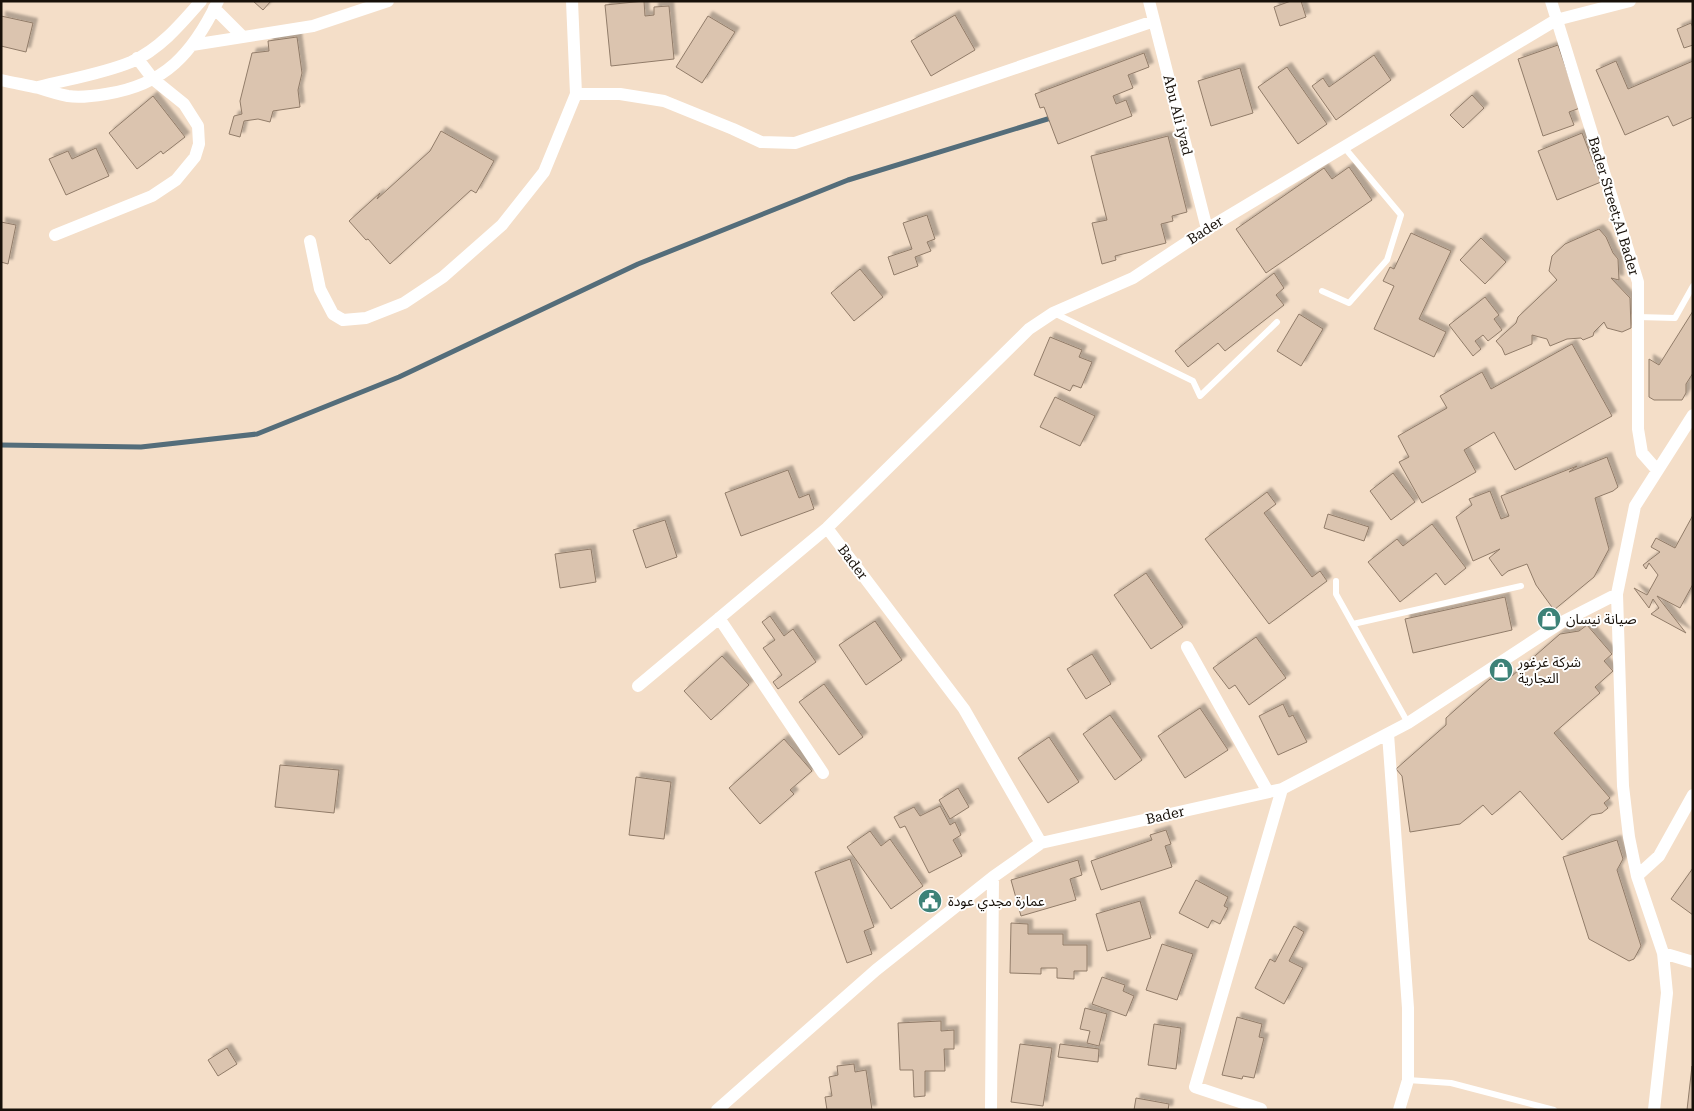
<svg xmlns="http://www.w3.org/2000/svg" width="1694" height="1111" font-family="'Roboto Serif','Noto Sans Arabic',serif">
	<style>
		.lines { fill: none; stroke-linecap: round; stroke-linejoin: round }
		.stream { stroke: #546d7a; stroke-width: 5 }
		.building { fill: #dbc4af; stroke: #917c69; filter: url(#shadow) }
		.lane { stroke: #fff; stroke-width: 6 }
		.street { stroke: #fff; stroke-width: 12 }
		.labels { text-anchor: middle; stroke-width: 4; stroke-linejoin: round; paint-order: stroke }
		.street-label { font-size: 14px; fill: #171009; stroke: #fff }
		.poi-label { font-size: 14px; fill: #171009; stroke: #fff; text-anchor: start }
	</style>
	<defs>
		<filter id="shadow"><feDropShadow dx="4.5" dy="-4.5" stdDeviation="1" flood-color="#0004"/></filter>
	</defs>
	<rect width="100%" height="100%" fill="#f4dec8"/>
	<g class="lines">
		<path class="stream" d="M1 445 141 447 257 434 399 377 638 264 848 180 1054 117"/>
	</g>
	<path class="building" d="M253 1H271L263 10Z
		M644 1 645 16 654 15V7L669 6 674 59 611 66 605 5Z
		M1291 1H1301L1306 17 1280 26 1274 7Z
		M955 15 975 50 931 76 911 41Z
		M1 16 33 23 26 52 1 46Z
		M708 16 735 32 702 83 676 67Z
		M1691 23 1693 28V45L1684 48 1677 29Z
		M297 37 302 73 298 90 300 107 273 111 270 122 258 119 244 121 240 137 229 134 234 116 242 114 240 101 252 53 269 51 268 41Z
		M1558 45 1580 108 1569 112 1574 125 1543 136 1518 59Z
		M1144 53 1149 67 1128 75 1133 88 1113 96 1116 104 1126 100 1132 116 1058 144 1044 107 1040 108 1035 94Z
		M1374 55 1391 80 1336 120 1312 86 1323 78 1329 87Z
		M1616 61 1628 89 1693 61V117L1673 126 1668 116 1625 135 1596 70Z
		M1287 67 1327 124 1298 144 1258 87Z
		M1240 68 1253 113 1211 126 1198 81Z
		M1472 95 1484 108 1463 128 1450 115Z
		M153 96 185 137 163 154 161 151 137 169 109 133Z
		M441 131 494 161 476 193 471 190 390 264 368 239 366 240 349 221 380 193 377 199 430 151Z
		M1582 133 1601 182 1557 200 1538 151Z
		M1168 136 1187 212 1172 216 1173 221 1161 224 1166 243 1115 256 1116 260 1102 264 1092 223 1107 220 1091 156Z
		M96 148 109 176 66 195 49 159 68 151 72 159Z
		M1349 167 1372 200 1266 273 1236 229 1324 168 1332 179Z
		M927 215 935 239 927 242 931 251 915 257 918 266 894 275 888 257 912 249 903 223Z
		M1 222 16 225 8 264 1 262Z
		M1599 229 1606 237 1613 253 1618 259 1619 280 1611 278 1630 298 1631 328 1622 332 1607 328 1604 322 1594 332 1593 336 1583 340 1581 338 1567 339 1550 346 1547 339 1532 335V344L1505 355 1502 348 1496 341 1516 323 1518 317 1557 280 1549 271 1552 256 1565 244Z
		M1411 233 1451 251 1419 319 1446 332 1434 357 1374 329 1394 286 1383 281 1390 267 1394 269Z
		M1481 238 1506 262 1485 284 1460 260Z
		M860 269 883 297 854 321 831 293Z
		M1274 273 1284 288 1276 295 1284 305 1225 351 1218 343 1188 367 1175 351Z
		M1485 297 1499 315 1494 319 1502 330 1488 341 1483 335 1475 341 1481 349 1473 356 1449 325Z
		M1693 311V373L1686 384V393L1682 400H1654L1649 397V359L1659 365Z
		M1299 314 1323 329 1301 366 1277 351Z
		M1050 337 1082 350 1079 357 1092 362 1081 388 1073 385 1070 391 1034 375Z
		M1572 344 1612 416 1515 470 1494 432 1464 450 1476 472 1422 503 1399 462 1409 457 1398 436 1447 408 1440 396 1482 372 1491 389Z
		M1055 397 1095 416 1080 446 1040 427Z
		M1607 457 1618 487 1613 491 1595 498 1609 549 1594 577 1554 610 1536 585 1527 564 1508 571 1502 576 1489 558 1500 549 1473 561 1456 517 1472 505 1469 499 1490 491 1501 519 1509 516 1501 496 1577 466 1569 472Z
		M788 470 799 498 809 494 814 509 741 536 725 493Z
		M1393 473 1415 502 1391 520 1370 491Z
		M1267 492 1276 504 1264 513 1312 577 1320 571 1327 581 1269 624 1205 539Z
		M1328 514 1369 527 1364 541 1324 528Z
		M1693 515V584L1680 608 1657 596 1686 633 1651 614 1659 608 1653 599 1649 608 1634 588 1647 595 1658 575 1649 563 1646 569 1643 565 1660 552 1651 547 1656 538 1675 548Z
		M665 520 677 557 646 568 633 530Z
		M1432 524 1466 568 1445 585 1436 573 1400 602 1368 562 1397 539 1403 546Z
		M591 549 596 582 560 588 555 554Z
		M1146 573 1183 627 1151 649 1114 595Z
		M1505 597 1512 630 1413 653 1405 619Z
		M770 616 784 636 793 629 816 662 778 689 773 682 782 675 763 648 775 640 762 622Z
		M875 621 902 660 866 685 839 645Z
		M1587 625 1612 654 1604 661 1613 671 1595 687 1600 693 1554 733 1610 798 1604 803 1608 808 1602 813 1591 815 1562 840 1520 791 1492 815 1483 805 1460 824 1410 832 1402 776 1396 769 1446 725V718L1490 679 1512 676 1560 634 1579 631Z
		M1256 637 1286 678 1249 705 1235 685 1229 689 1213 668Z
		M1092 654 1111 684 1086 699 1067 669Z
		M722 656 749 685 711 720 684 691Z
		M824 684 863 737 839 755 799 702Z
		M1283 704 1289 717 1293 715 1307 742 1278 755 1259 716Z
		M1200 708 1228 750 1185 778 1158 736Z
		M1110 715 1142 760 1115 780 1083 734Z
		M1049 737 1079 782 1048 803 1018 758Z
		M784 739 812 771 790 790 794 794 760 824 729 788Z
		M280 765 339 770 334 813 275 807Z
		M636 777 671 782 664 839 629 835Z
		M958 788 969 807 950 819 939 800Z
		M940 806 950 825 955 822 961 835 953 840 962 856 929 873 905 826 900 828 894 817 914 807 920 816Z
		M1166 830 1171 844 1165 846 1172 867 1101 890 1091 861 1152 840 1150 835Z
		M870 831 881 846 890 839 923 886 891 909 847 847Z
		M1617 840 1623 859 1617 870 1641 946 1634 959 1629 961 1589 939 1563 857Z
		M850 859 874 927 864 931 872 954 847 963 815 872Z
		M1078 860 1082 875 1070 879 1076 900 1021 916 1011 880Z
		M1693 868V915L1671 899Z
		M1196 880 1228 897 1224 906 1228 908 1220 924 1212 920 1208 928 1179 913Z
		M1140 901 1151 938 1107 951 1096 914Z
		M1011 923 1028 924V934H1063V945H1087V971H1074V979L1057 978V968H1041V974L1010 973Z
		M1294 926 1304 932 1289 961 1303 968 1284 1004 1255 988 1270 959 1275 962Z
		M1162 944 1193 954 1177 1000 1146 990Z
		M1102 977 1125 985 1123 991 1134 996 1126 1016 1092 1004Z
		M1085 1008 1107 1014 1099 1046 1087 1043 1090 1031 1080 1029Z
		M1237 1017 1262 1024 1259 1037 1264 1038 1254 1078 1243 1076 1242 1079 1222 1075Z
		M941 1021V1031L954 1030V1049H944L945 1071H925V1096L914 1097 913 1070H900L898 1023Z
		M1154 1024 1181 1028 1176 1069 1148 1065Z
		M1020 1044 1052 1048 1043 1106 1011 1102Z
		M1060 1044 1099 1049 1098 1062 1058 1057Z
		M227 1048 237 1064 218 1076 208 1060Z
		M854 1064 855 1072 866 1070 872 1110H827L825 1097 832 1096 829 1077 838 1075 837 1066Z
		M1692 1066 1693 1110H1687Z
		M1136 1098 1169 1104 1168 1110H1134Z"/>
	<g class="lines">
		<path class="lane" d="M1322 291 1349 303 1387 260 1401 215 1344 147
			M1054 313 1193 381 1200 396 1277 322
			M1638 317 1675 318 1693 286
			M1336 581V594L1408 723
			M1353 624 1521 586
			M1408 1080 1451 1083 1554 1110"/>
		<path class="street" d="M1149 1 1207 229
			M1551 1 1638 282V429L1642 453 1657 470
			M214 8 243 37
			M192 45 313 26 388 1
			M1 80C14 83 26 85 39 88 48 91 58 94 68 96 80 98 94 96 106 94 165 85 193 53 218 1
			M38 87C69 79 102 74 131 62 160 49 181 24 201 1
			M576 94H620L664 101 733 129 761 142 795 143 1154 21
			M55 235 152 196 176 180 195 157 199 144 198 126 184 104 153 79 137 58
			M310 241 320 289 333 314 343 320 366 318 404 303 443 277 502 225 544 172 576 94 572 1
			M827 528 964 709 1041 843 1282 789 1408 723 1562 622 1617 594
			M719 618 823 773
			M1187 647 1268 792
			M638 686 827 528 1029 329 1053 313 1133 278 1207 229 1556 20 1630 1
			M1388 734 1408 1008V1080L1399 1110
			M1637 876 1659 856 1693 795
			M1663 953 1693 962
			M991 1108 993 877
			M1261 1109 1195 1087 1282 789
			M717 1110 876 970 993 877 1041 843
			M1654 1110 1667 993 1663 953 1637 876 1629 837 1623 786 1617 594 1635 506 1693 415"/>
	</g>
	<defs>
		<g id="shop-disc" transform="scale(1.25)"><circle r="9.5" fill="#3d8278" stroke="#fff"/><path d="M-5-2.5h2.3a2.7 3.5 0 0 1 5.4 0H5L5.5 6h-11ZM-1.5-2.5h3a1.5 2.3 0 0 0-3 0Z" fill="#fff"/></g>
		<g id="civic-disc" transform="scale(1.25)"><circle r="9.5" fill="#3d8278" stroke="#fff"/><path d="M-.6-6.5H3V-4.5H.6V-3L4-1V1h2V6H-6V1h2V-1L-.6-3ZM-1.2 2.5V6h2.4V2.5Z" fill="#fff"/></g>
	</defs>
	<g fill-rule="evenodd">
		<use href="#shop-disc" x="1549" y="619"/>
		<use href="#shop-disc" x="1501" y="670"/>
		<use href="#civic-disc" x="930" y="901"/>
	</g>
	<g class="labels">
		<g class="street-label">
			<text transform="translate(1178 115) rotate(76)" y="5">Abu Ali iyad</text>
			<text transform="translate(1614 206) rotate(73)" y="5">Bader Street;Al Bader</text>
			<text transform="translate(1205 230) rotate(-33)" y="5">Bader</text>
			<text transform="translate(853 562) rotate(53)" y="5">Bader</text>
			<text transform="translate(1165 815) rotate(-13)" y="5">Bader</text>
		</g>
		<g class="poi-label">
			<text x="1566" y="624">صيانة نيسان</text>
			<text x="1518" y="667">شركة غرغور<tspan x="1518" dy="16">التجارية</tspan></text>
			<text x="948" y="906">عمارة مجدي عودة</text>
		</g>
	</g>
	<rect width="1694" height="1111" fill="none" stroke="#171009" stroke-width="5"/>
</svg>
